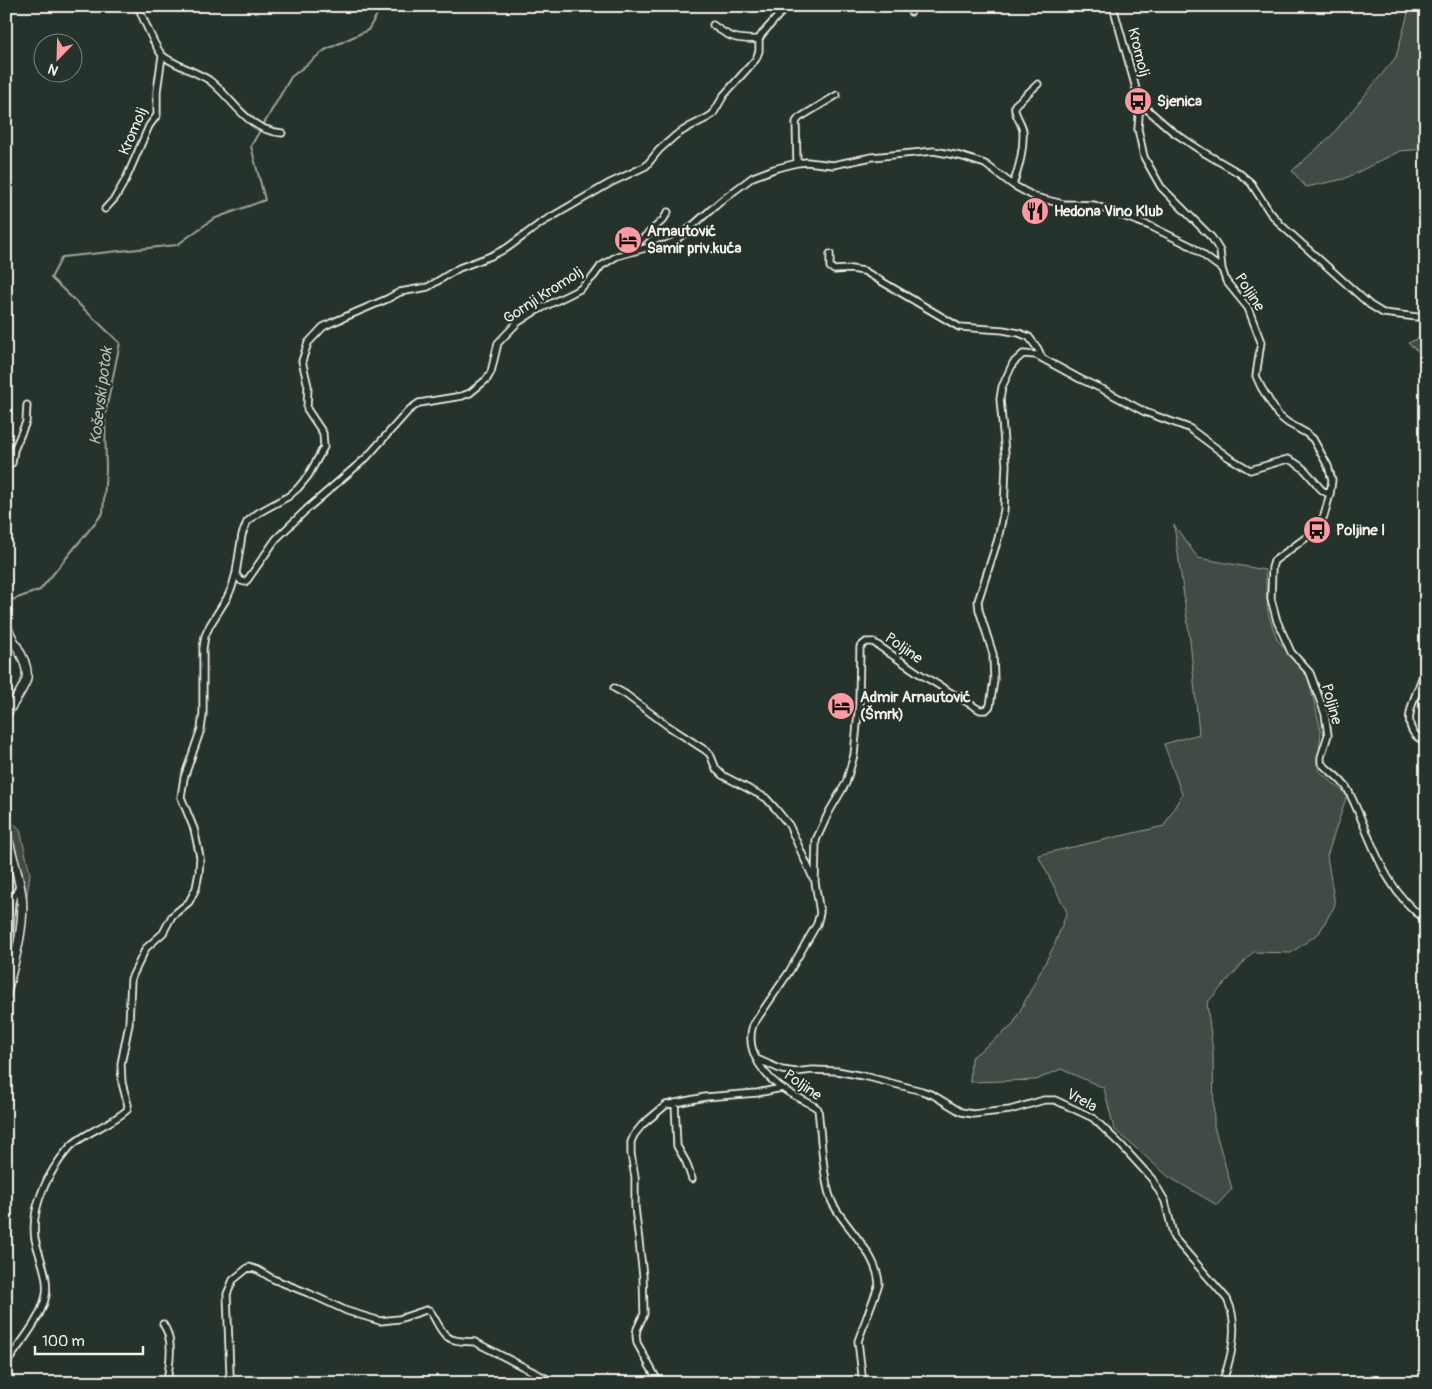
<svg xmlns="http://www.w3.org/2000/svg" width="1432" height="1389" font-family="Pangolin,sans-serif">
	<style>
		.green { fill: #414b45; stroke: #9a9e96 }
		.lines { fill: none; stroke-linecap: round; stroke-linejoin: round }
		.stream { stroke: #9fa39b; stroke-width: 2 }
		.street-casing { stroke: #f4f1e8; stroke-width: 9 }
		.secondary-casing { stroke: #f4f1e8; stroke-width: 11 }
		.street { stroke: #26332d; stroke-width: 5.5 }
		.secondary { stroke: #26332d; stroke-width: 8 }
		.labels { text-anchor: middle; stroke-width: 4.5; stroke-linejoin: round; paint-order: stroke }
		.street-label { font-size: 15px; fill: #f4f1e8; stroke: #26332d }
		.poi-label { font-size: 15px; font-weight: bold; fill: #f4f1e8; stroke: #26332d; text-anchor: start }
		.water-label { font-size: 16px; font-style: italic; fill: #bcbdb5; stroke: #26332d }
	</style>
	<rect width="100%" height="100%" fill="#26332d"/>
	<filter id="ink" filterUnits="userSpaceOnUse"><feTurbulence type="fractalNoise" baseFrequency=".02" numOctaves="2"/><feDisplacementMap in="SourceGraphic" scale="10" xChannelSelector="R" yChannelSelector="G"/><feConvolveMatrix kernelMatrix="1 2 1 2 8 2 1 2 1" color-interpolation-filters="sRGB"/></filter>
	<g filter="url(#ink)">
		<path class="green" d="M1410 6H1426V149L1400 151 1344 179 1306 187 1292 171 1332 135 1396 57Z
			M1426 335V358L1408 343Z
			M1174 525 1198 558 1265 570 1268 613 1277 639 1308 677 1321 730 1318 770 1347 795 1327 856 1335 905 1319 933 1291 953 1253 952 1207 1003 1213 1052 1214 1126 1232 1189 1217 1205 1169 1177 1114 1129 1104 1088 1061 1069 1036 1080 970 1082 971 1058 1012 1026 1054 946 1067 912 1038 855 1164 826 1182 794 1164 744 1199 734 1190 640Z
			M6 817 20 829 30 874 16 974 6 984Z"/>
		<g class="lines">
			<path class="stream" d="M6 602 40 590 103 513 106 470 105 415 120 343 51 278 62 257 177 245 213 219 265 200 251 146 291 77 325 50 368 30 382 6"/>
			<g class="street-casing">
				<path id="street" d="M138 6C143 18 154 46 162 55 168 62 199 73 209 80 235 100 246 130 282 133
					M1113 6 1140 103 1138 129 1144 157 1161 187 1212 238 1220 251 1222 269 1226 281 1248 308 1261 342 1256 376 1261 387 1278 415 1288 423 1306 433 1313 439 1328 466 1332 480 1330 494 1324 516 1319 524 1311 534 1274 561 1272 568 1271 599 1277 621 1291 652 1310 673 1325 714 1328 735 1321 757V763C1329 771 1343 780 1348 790 1371 835 1382 890 1426 920
					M911 12V6
					M713 25C730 38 737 40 759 39
					M1140 103 1172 131 1203 152 1239 173 1251 183 1269 211 1281 225 1370 305 1383 313 1426 318
					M797 163 796 122 799 118 837 95
					M1013 185C1019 167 1024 150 1023 131 1022 122 1013 114 1015 105L1038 84
					M105 209 115 198 126 179 149 126 157 115V91L162 56
					M629 251 663 220 668 212
					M830 254V267L834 270 851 269 864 271 959 327 1003 330 1019 333 1029 337 1038 349 1042 358
					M6 465 12 463 14 450 26 422 27 405
					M236 574 241 581 245 582 248 579 276 539 307 509 367 457 409 410 419 403 462 396 470 393 487 379 491 372 498 343 517 323 534 312 580 289 593 277 601 266 617 256 649 247 666 245 675 241 722 200 753 177 774 169 797 163 807 162 833 165 872 157 934 151 960 156 985 164 1013 185 1035 197 1063 204 1094 205 1150 226 1191 246 1222 269
					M1426 665C1422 689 1391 727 1426 742
					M614 688 625 694 668 726 705 750 710 754 716 769 722 775 766 798 775 808 789 825 813 878
					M6 953 9 936 12 901 20 885
					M757 1059 782 1070 796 1072 812 1070 837 1071 868 1077 922 1091 933 1095 961 1112 973 1114 1010 1110 1044 1100H1055L1093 1118 1122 1146 1152 1179 1165 1201 1174 1238 1227 1299C1240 1325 1232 1357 1222 1383
					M675 1103 677 1146 686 1162 692 1179
					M163 1324C175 1341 169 1364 167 1383
					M6 1364C20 1343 41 1320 46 1295 49 1276 39 1257 35 1239 30 1207 49 1171 69 1148 81 1134 112 1124 127 1110L128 1105 122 1083 121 1064 129 1024 131 979 146 948 163 933 172 916 189 902 196 888 199 873 200 857 194 829 181 797 184 778 201 729 203 715V648L205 636 210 625 227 598 232 587 236 573 242 535 247 522 258 513 289 496 298 488 308 476 324 447 323 433 307 409 308 386 302 361 308 343 323 327 331 323 387 299 400 292 428 287 459 268 491 256 507 248 541 223 610 183 646 166 659 150 676 135 689 127 707 118 713 114 724 95 756 59 759 51V39L762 34 787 6
					M6 1378 12 1383
					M1012 1380 1013 1383
					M226 1383 230 1374 227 1294 233 1280 249 1267 258 1270 273 1279 308 1293 347 1311 380 1321 399 1319 426 1310H429C437 1319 441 1338 455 1340 462 1342 468 1341 475 1342L555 1383
					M659 1383 637 1343 636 1335 637 1329 644 1314 643 1276 635 1207V1177L631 1154V1142L634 1135 642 1125 666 1105 705 1097 757 1093 782 1088
					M863 1383 858 1341 879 1284C877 1253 847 1230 833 1204 823 1186 821 1133 818 1109 809 1102 798 1098 788 1092 766 1079 744 1052 753 1025L789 972 817 924 820 913 815 882 816 840 829 812 846 783 854 755 859 703 860 647 866 642H873L920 674 980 710H986L990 706 994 680 993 654 979 610 978 601 998 539 1004 510 1006 464 1000 399 1002 387 1013 363 1023 354 1036 355 1080 379 1102 389 1145 412 1189 428 1228 457 1250 470 1288 459C1297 463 1304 468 1310 476 1318 484 1319 491 1330 494"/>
			</g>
			<g class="secondary-casing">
				<path id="secondary" d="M6 625C12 642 31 663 26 680 22 692 12 704 6 715
					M6 833C12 855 20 878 22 900 24 932 13 964 6 995"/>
			</g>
			<use href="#street" class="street"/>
			<use href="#secondary" class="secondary"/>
		</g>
	</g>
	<defs>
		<g id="bus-disc" transform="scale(1.4375)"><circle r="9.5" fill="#ff9aa2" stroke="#26332d"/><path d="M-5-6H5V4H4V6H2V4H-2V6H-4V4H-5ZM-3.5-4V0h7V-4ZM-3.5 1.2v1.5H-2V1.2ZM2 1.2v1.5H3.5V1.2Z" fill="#111"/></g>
		<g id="restaurant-disc" transform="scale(1.4375)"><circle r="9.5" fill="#ff9aa2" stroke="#26332d"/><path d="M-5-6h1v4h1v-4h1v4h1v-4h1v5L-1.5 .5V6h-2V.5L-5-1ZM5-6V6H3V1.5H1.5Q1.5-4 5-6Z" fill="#111"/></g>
		<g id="hotel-disc" transform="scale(1.4375)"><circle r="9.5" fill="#ff9aa2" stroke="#26332d"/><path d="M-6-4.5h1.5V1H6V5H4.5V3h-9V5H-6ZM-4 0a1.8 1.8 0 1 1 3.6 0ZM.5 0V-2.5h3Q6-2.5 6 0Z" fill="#111"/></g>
	</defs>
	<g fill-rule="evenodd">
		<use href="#bus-disc" x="1138" y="101"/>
		<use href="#restaurant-disc" x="1035" y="211"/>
		<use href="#hotel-disc" x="628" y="240"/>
		<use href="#bus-disc" x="1317" y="530"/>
		<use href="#hotel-disc" x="841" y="706"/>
	</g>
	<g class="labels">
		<g class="street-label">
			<text transform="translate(1139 52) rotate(76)" y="5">Kromolj</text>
			<text transform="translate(133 131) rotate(-67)" y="5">Kromolj</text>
			<text transform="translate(1250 292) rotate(57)" y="5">Poljine</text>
			<text transform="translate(543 295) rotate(-33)" y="5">Gornji Kromolj</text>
			<text transform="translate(904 648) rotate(35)" y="5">Poljine</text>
			<text transform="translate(1332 704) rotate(75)" y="5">Poljine</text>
			<text transform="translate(803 1085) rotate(35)" y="5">Poljine</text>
			<text transform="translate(1082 1100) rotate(28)" y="5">Vrela</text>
		</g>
		<g class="poi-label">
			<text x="1157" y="106">Sjenica</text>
			<text x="1054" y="216">Hedona Vino Klub</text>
			<text x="647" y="236">Arnautović<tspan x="647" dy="17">Samir priv.kuća</tspan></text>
			<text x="1336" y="535">Poljine I</text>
			<text x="860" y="702">Admir Arnautović<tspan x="860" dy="17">(Šmrk)</tspan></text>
		</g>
		<g class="water-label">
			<text transform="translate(100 396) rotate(-83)" y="6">Koševski potok</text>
		</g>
	</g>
	<rect width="1432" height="1389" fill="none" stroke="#26332d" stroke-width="25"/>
	<rect x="12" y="12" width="1407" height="1364" fill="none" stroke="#f4f1e8" stroke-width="2" filter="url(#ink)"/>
	<g transform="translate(58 58) rotate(203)"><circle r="24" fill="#26332d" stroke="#787f78"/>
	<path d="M0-4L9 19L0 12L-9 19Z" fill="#ff9aa2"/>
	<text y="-8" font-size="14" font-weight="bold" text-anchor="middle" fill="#f4f1e8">N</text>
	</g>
	<path d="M35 1346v8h108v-8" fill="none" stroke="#f4f1e8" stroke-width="2.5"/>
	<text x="42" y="1346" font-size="15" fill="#f4f1e8" stroke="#26332d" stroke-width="4" paint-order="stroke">100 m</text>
</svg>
